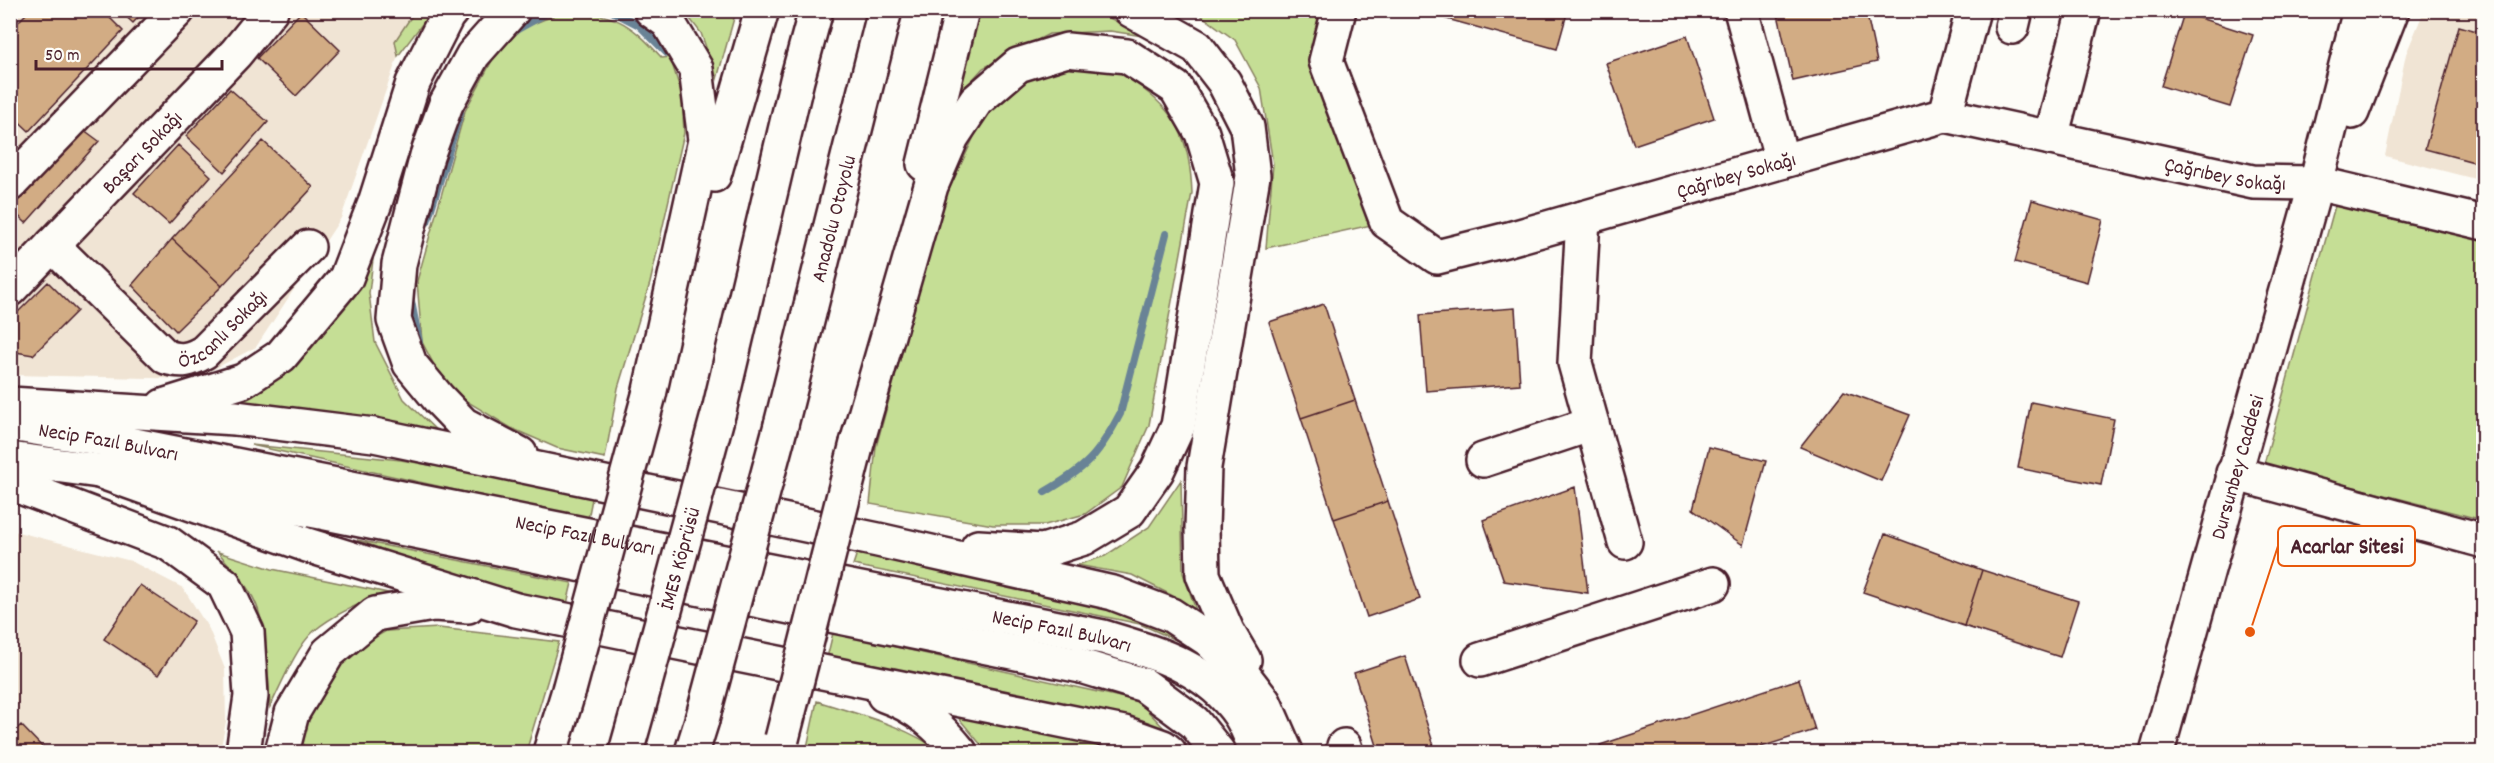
<svg xmlns="http://www.w3.org/2000/svg" width="2494" height="763" font-family="Dekko,sans-serif">
	<style>
		.built { fill: #f0e4d4 }
		.green { fill: #c5de95; stroke: #887e60; stroke-width: 1.5 }
		.lines { fill: none; stroke-linecap: round; stroke-linejoin: round }
		.stream { stroke: #698396; stroke-width: 8 }
		.building { fill: #d2ac84; stroke: #4a1f2b; stroke-width: 1.5 }
		.minor-casing { stroke: #4a1f2b; stroke-width: 38 }
		.major-casing { stroke: #4a1f2b; stroke-width: 38 }
		.highway-casing { stroke: #4a1f2b; stroke-width: 38 }
		.minor { stroke: #fdfcf7; stroke-width: 33 }
		.major { stroke: #fdfcf7; stroke-width: 33 }
		.highway { stroke: #fdfcf7; stroke-width: 33 }
		.highway-bridge-casing { stroke: #4a1f2b; stroke-width: 38; stroke-linecap: butt }
		.highway-bridge { stroke: #fdfcf7; stroke-width: 33 }
		.labels { text-anchor: middle; stroke-width: 5; stroke-linejoin: round; paint-order: stroke }
		.street-label { font-size: 21px; fill: #4a1f2b; stroke: #fdfcf7 }
		.leader { fill: none; stroke: #e8590c; stroke-width: 2 }
		.callout-dot { fill: #e8590c; stroke: #fdfcf7; stroke-width: 2 }
		.callout { fill: #fdfcf7; stroke: #e8590c; stroke-width: 2 }
		.callout-label { font-size: 22px; text-anchor: middle; font-weight: bold; fill: #4a1f2b }
	</style>
	<rect width="100%" height="100%" fill="#fdfcf7"/>
	<filter id="ink" filterUnits="userSpaceOnUse"><feTurbulence type="fractalNoise" baseFrequency=".0167" numOctaves="2"/><feDisplacementMap in="SourceGraphic" scale="12" xChannelSelector="R" yChannelSelector="G"/><feConvolveMatrix kernelMatrix="1 2 1 2 8 2 1 2 1" color-interpolation-filters="sRGB"/></filter>
	<g filter="url(#ink)">
		<path class="built" d="M11 11H415L395 41 398 56 341 218 256 347 195 379 11 375Z
			M2424 11H2483V181L2385 156 2406 54Z
			M10 530 131 561 183 588 209 629 225 669 226 721 220 752H11Z"/>
		<path class="green" d="M415 11H432L398 56 395 41Z
			M684 11H736L717 79 701 33Z
			M977 11H1097L1143 36 1110 31 1049 34 983 68 956 98Z
			M1195 11H1326L1376 224 1266 248 1273 164 1261 88 1235 40Z
			M563 12C614 13 628 20 662 58L670 57 682 95 684 133 650 283 618 388 605 458 557 448 511 428 468 402 444 384 422 342 417 281 465 111 494 57 520 29Z
			M1080 65 1121 70 1146 83 1143 89C1181 117 1190 146 1192 193L1149 425 1122 487 1085 514 1045 525H993L870 504 876 447 943 202 982 120 1031 77Z
			M2336 202 2483 238V520L2264 464Z
			M374 251 369 293 375 342 404 399 441 435 222 410C250 393 281 376 305 353 335 325 353 287 374 251Z
			M251 445 401 460 593 494 588 519Z
			M1181 480 1183 573 1197 613 1171 595 1132 575 1077 565 1105 556 1149 527Z
			M357 540 572 583 567 604 470 582Z
			M859 547 1139 611 1185 633 1180 642 1140 624 853 565Z
			M218 552 272 569 388 593C362 602 335 613 314 631 296 647 281 685 270 707 268 675 268 640 258 609 251 588 232 569 218 552Z
			M439 628 559 642 526 752H298L304 723 330 675 358 647 386 631Z
			M833 633 1138 701 1167 731 1049 700 826 662Z
			M817 701C860 715 905 725 941 752H806Z
			M951 709 1134 752H987Z"/>
		<g class="lines">
			<path class="stream" d="M610 10 639 25 667 53
				M514 31 552 10
				M427 222 460 113
				M411 301 419 342
				M1045 492C1086 468 1098 456 1120 414L1166 234"/>
		</g>
		<path class="building" d="M30 10H102L123 31 29 131 10 113V30Z
			M119 10H145L133 23Z
			M1414 10H1568L1557 49Z
			M1777 10H1866L1877 62 1793 81Z
			M301 12 340 50 296 96 257 58Z
			M2184 13 2253 35 2230 107 2161 86Z
			M2459 26 2484 33V144L2480 143 2474 162 2425 149Z
			M1687 36 1714 118 1634 145 1606 63Z
			M230 89 268 122 224 172 186 136Z
			M80 127 99 141 26 223 10 208V200Z
			M263 141 313 187 222 286 172 239Z
			M178 145 211 176 169 224 134 193Z
			M2032 200 2103 220 2087 282 2015 262Z
			M172 239 222 286 176 331 132 285Z
			M48 282 77 311 33 355 10 351V320Z
			M1324 304 1355 400 1301 418 1269 322Z
			M1515 308 1520 384 1426 391 1420 315Z
			M1844 391 1910 415 1881 481 1800 447Z
			M1355 400 1388 501 1334 519 1301 418Z
			M2031 402 2114 419 2101 485 2018 468Z
			M1709 447 1766 461 1743 545 1693 509Z
			M1575 487 1588 593 1504 581 1483 520Z
			M1388 501 1420 599 1367 617 1334 519Z
			M1885 534 1982 570 1964 626 1863 592Z
			M1982 570 2078 601 2060 657 1964 626Z
			M140 585 194 621 158 675 104 639Z
			M1405 656 1436 752H1379L1354 673Z
			M1799 679 1815 730 1745 752H1603L1600 745Z
			M21 725 47 752H10V735Z"/>
		<g class="lines">
			<g class="minor-casing">
				<g id="minor">
					<path id="s1" d="M1339 10 1326 61 1387 222 1437 257 1509 239 1945 115 2253 182 2316 183 2484 223"/>
					<path d="M1741 10 1782 161"/>
					<path d="M2012 27 2016 10"/>
					<path d="M1945 115 1973 10"/>
					<path d="M2051 138 2084 10"/>
					<path d="M10 184 178 10"/>
					<path d="M1583 218 1575 363 1625 542"/>
					<path id="s2" d="M52 245 166 357C182 362 190 360 204 352L308 247"/>
					<path id="s3" d="M10 289 236 53 271 10"/>
					<path d="M1483 460 1592 424"/>
					<path d="M2233 473 2484 541"/>
					<path d="M1480 660 1713 584"/>
					<path d="M1344 746 1346 752"/>
				</g>
			</g>
			<g class="major-casing">
				<g id="major">
					<path d="M2352 112 2392 10"/>
					<path id="s4" d="M10 424 104 439 1103 637C1156 653 1208 667 1240 715 1247 726 1252 740 1257 752"/>
					<path d="M10 459 99 471 321 512 1081 666 1144 685 1194 722 1218 752"/>
					<path id="s5" d="M2157 752 2316 183 2360 10"/>
				</g>
			</g>
			<g class="highway-casing">
				<g id="highway">
					<path d="M513 10 473 55 446 104 427 156 399 264 394 320 410 364 439 399 463 424 520 454"/>
					<path d="M1131 10 1197 47 1224 82 1247 127 1253 176 1204 467 1202 528 1203 575 1227 631 1244 660"/>
					<path d="M924 164 962 10"/>
					<path d="M714 175 762 10"/>
					<path d="M649 395 705 140 696 69 668 22 651 10"/>
					<path d="M10 404 235 418 374 435 878 540 1113 593 1171 615 1209 640 1241 672 1264 702 1286 752"/>
					<path d="M163 406 243 381 281 356 346 278 375 203 413 83 447 16 452 10"/>
					<path d="M719 411 797 80 816 10"/>
					<path id="s6" d="M781 425 885 10"/>
					<path d="M857 443 931 186 952 137 976 101 1018 65 1067 50 1127 56 1176 88 1202 133 1217 183 1178 426 1157 471 1129 511 1084 538 1043 551 978 547"/>
					<path d="M99 471 307 545 516 610 1124 733 1163 747 1169 752"/>
					<path d="M10 483 168 543 224 584 247 632 251 696 243 752"/>
					<path d="M884 695C916 706 939 726 960 752"/>
					<path d="M282 752 292 713 328 653 375 614 433 604 468 606"/>
					<path d="M550 752 569 690"/>
					<path d="M626 752 639 706"/>
					<path d="M692 752 702 720"/>
				</g>
			</g>
			<use href="#minor" class="minor"/>
			<use href="#major" class="major"/>
			<use href="#highway" class="highway"/>
			<g class="highway-bridge-casing">
				<g id="highway-bridge">
					<path d="M569 690 649 395"/>
					<path id="s7" d="M639 706 719 411"/>
					<path d="M702 720 781 425"/>
					<path d="M782 739 857 443"/>
				</g>
			</g>
			<use href="#highway-bridge" class="highway-bridge"/>
		</g>
	</g>
	<g class="labels">
		<g class="street-label">
			<text dy="7" stroke="none"><textPath href="#s3" startOffset="190">Başarı Sokağı</textPath></text>
			<text dy="7" stroke="none"><textPath href="#s1" startOffset="1100">Çağrıbey Sokağı</textPath></text>
			<text dy="7" stroke="none"><textPath href="#s1" startOffset="596">Çağrıbey Sokağı</textPath></text>
			<text dy="7" stroke="none"><textPath href="#s6" startOffset="213">Anadolu Otoyolu</textPath></text>
			<text dy="7" stroke="none"><textPath href="#s2" startOffset="228">Özcanlı Sokağı</textPath></text>
			<text dy="7" stroke="none"><textPath href="#s4" startOffset="100">Necip Fazıl Bulvarı</textPath></text>
			<text dy="7" stroke="none"><textPath href="#s5" startOffset="296">Dursunbey Caddesi</textPath></text>
			<text dy="7" stroke="none"><textPath href="#s4" startOffset="586">Necip Fazıl Bulvarı</textPath></text>
			<text dy="7" stroke="none"><textPath href="#s7" startOffset="153">İMES Köprüsü</textPath></text>
			<text dy="7" stroke="none"><textPath href="#s4" startOffset="1072">Necip Fazıl Bulvarı</textPath></text>
		</g>
	</g>
	<path class="leader" d="M2250 632L2278 546"/>
	<circle class="callout-dot" cx="2250" cy="632" r="6"/>
	<rect class="callout" x="2278" y="526" width="137" height="40" rx="6"/>
	<g class="callout-label">
		<text x="2347" y="553">Acarlar Sitesi</text>
	</g>
	<rect width="2494" height="763" fill="none" stroke="#fdfcf7" stroke-width="36"/>
	<rect x="18" y="18" width="2458" height="727" fill="none" stroke="#4a1f2b" stroke-width="2" filter="url(#ink)"/>
	<path d="M36 60v9h186v-9" fill="none" stroke="#4a1f2b" stroke-width="3"/>
	<text x="45" y="60" font-size="18" fill="#4a1f2b" stroke="#fdfcf7" stroke-width="4.5" paint-order="stroke">50 m</text>
</svg>
